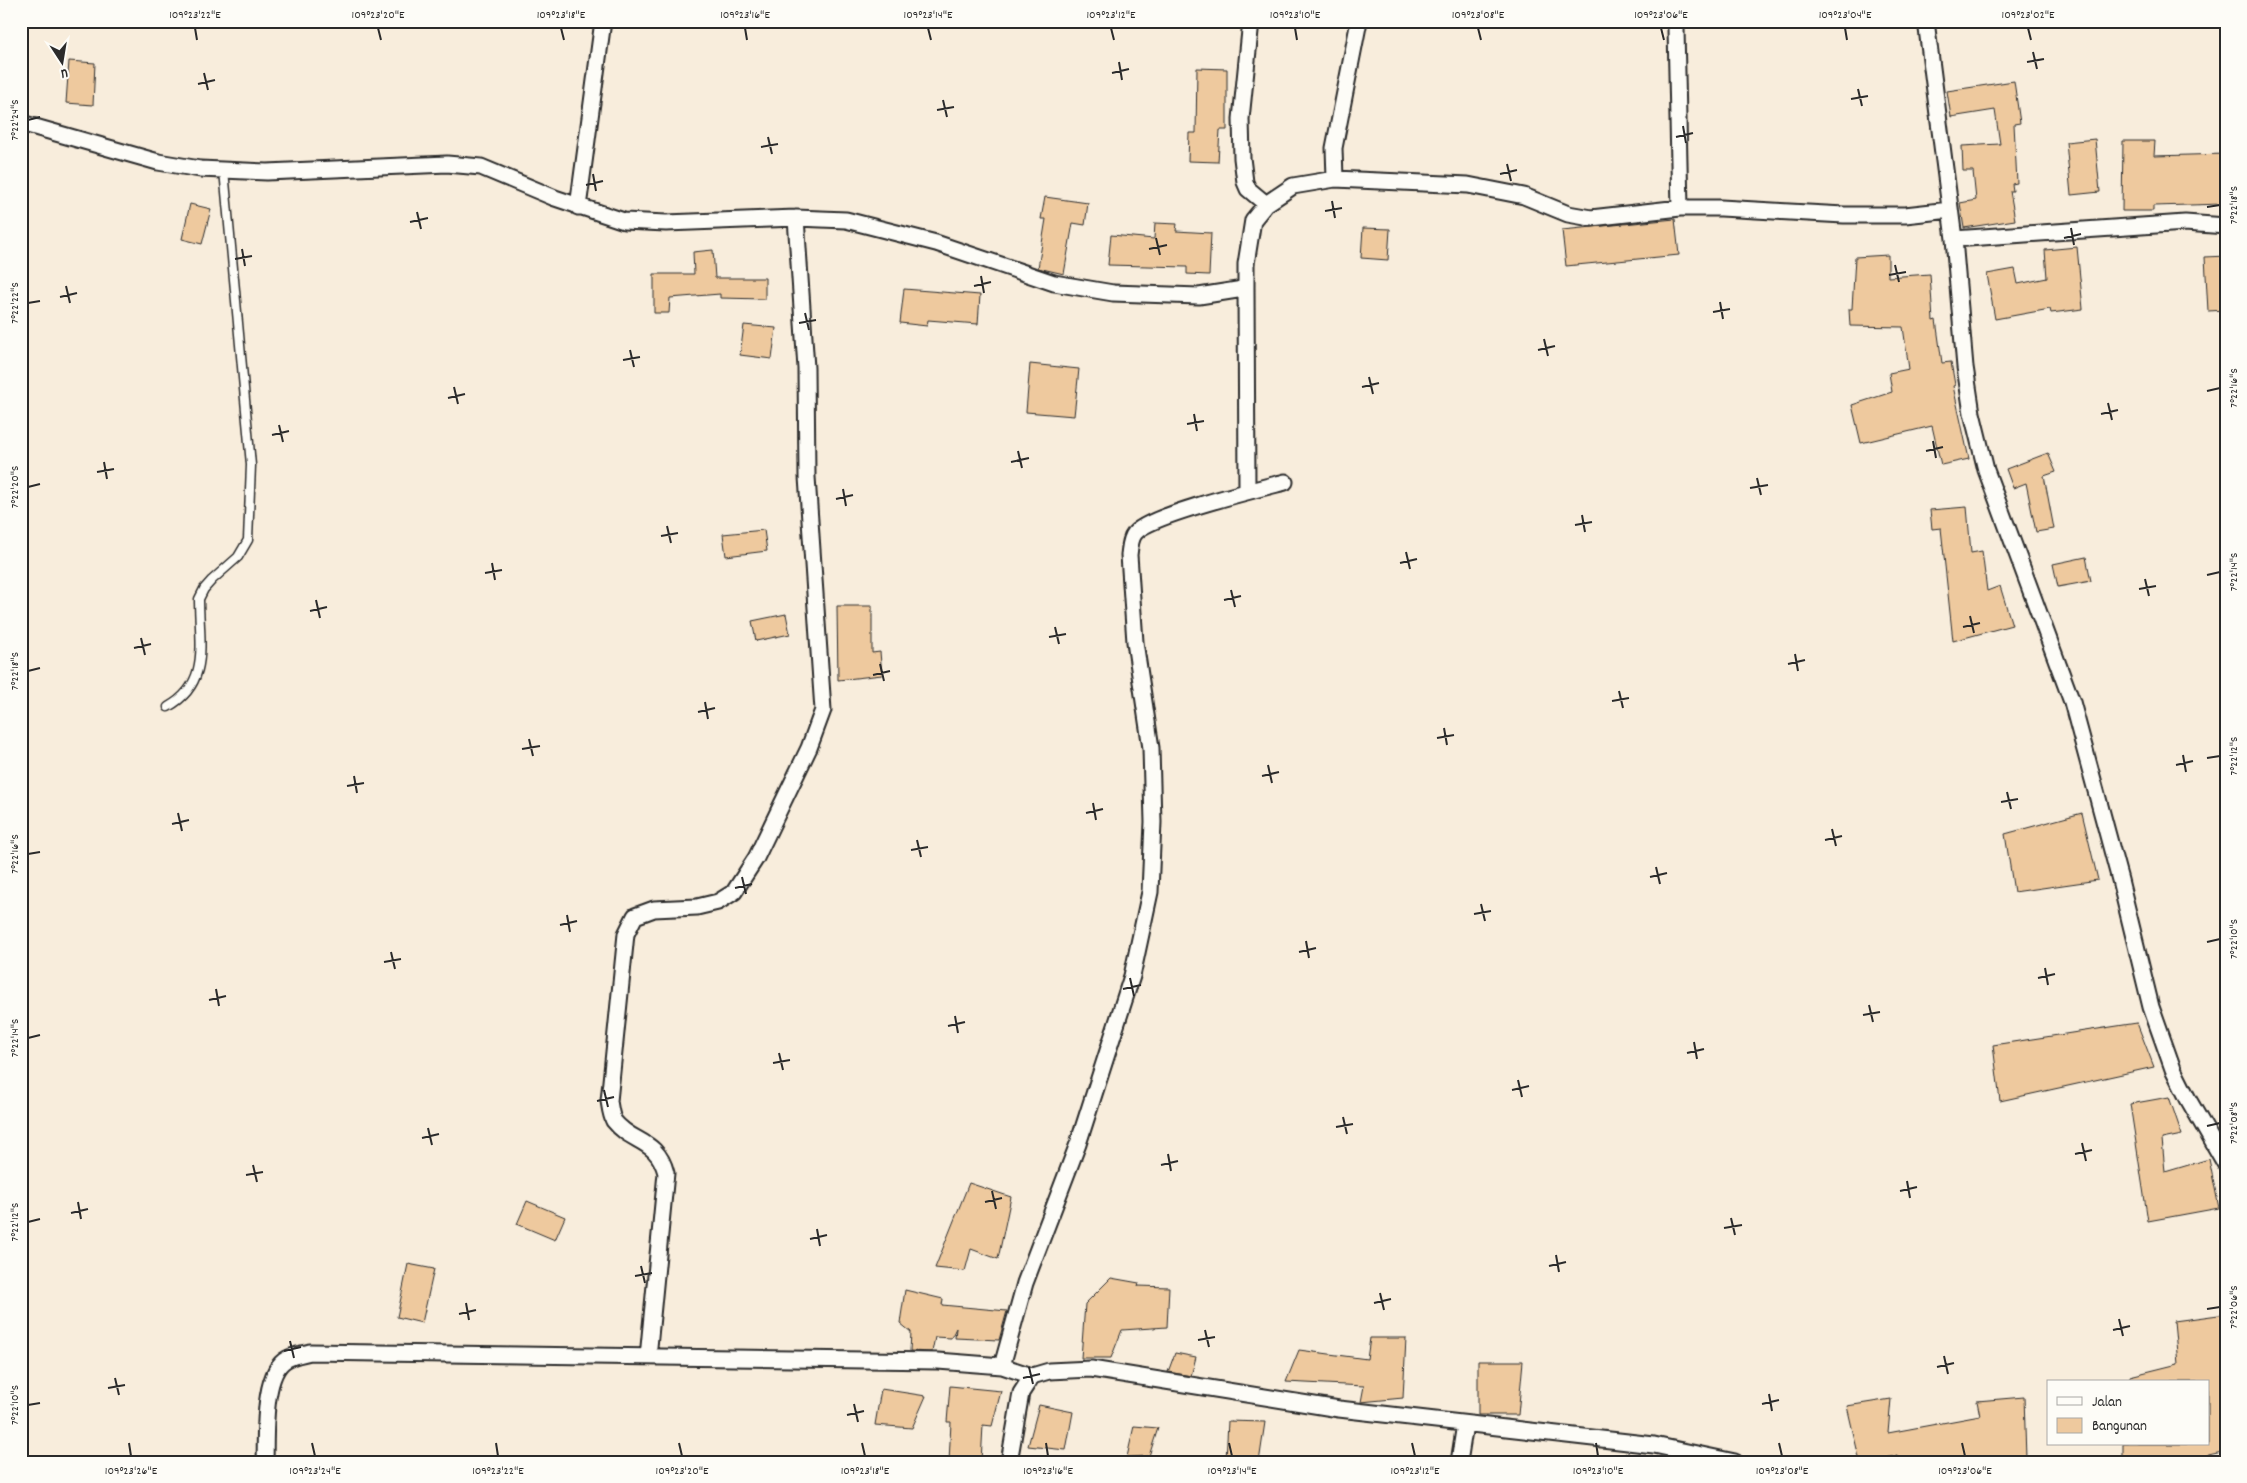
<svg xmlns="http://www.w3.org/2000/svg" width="2247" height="1483" font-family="Dekko,sans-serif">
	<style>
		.building { fill: #eec99e; stroke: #2b2b2b }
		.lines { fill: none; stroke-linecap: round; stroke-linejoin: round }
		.service-casing { stroke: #2b2b2b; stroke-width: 11 }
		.minor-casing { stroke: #2b2b2b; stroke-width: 19 }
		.service { stroke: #fdfcf7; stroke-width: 8 }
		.minor { stroke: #fdfcf7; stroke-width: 15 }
		.ticks { fill: none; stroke: #2b2b2b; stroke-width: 2 }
		.neatline { fill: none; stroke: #2b2b2b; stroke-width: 2 }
		.ticks-label { font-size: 12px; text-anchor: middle; fill: #2b2b2b }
	</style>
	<rect width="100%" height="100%" fill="#f8eddc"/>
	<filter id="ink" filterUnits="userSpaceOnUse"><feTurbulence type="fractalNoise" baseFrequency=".02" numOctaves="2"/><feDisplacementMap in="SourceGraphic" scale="10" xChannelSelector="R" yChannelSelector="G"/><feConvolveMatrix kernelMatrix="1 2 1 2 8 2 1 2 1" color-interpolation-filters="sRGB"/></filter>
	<g filter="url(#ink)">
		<path class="building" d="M69 61 95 63 93 105 66 103Z
			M1197 68 1227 69V130H1220L1218 162 1188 161 1189 133H1196Z
			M2014 81 2020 123 2014 124 2017 183 2012 184 2013 191H2010L2015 220 1964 228 1960 203 1976 200 1973 171H1963L1962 146 2000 144 1995 110 1951 117 1947 91Z
			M2095 139 2100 192 2071 195 2066 142Z
			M2123 141H2155L2154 156 2226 154V204L2153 206V211H2122Z
			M1045 197 1088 203 1085 225 1073 223 1064 274 1038 268 1046 219H1041Z
			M190 204 211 209 202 244 182 239Z
			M1675 219 1679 255 1566 266 1562 230Z
			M1155 223 1177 224 1176 231 1211 233 1209 275 1187 274V267L1108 265 1111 235 1154 239Z
			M1363 228 1390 229 1388 260 1361 258Z
			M2077 247 2083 309 2051 313 2050 309 1995 319 1987 274 2015 269 2018 284 2047 278 2045 250Z
			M713 250 715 278H765V299L720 298V294L670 298 669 313H654V274H694L693 252Z
			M1888 255V277L1930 274 1933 321 1936 320 1942 363 1951 362 1955 385 1953 386 1969 459 1941 465 1932 426 1861 443 1852 405 1892 392 1889 373 1909 369 1903 327 1850 326 1849 309H1852L1855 257Z
			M2226 256V310L2208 311 2205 257Z
			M904 289 980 295 978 324 928 320 927 326 900 323Z
			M744 325 776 328 772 359 740 355Z
			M1030 364 1079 369 1074 416 1026 412Z
			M2048 453 2056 472 2044 476 2054 529 2036 532 2026 483 2013 488 2006 469Z
			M1967 507 1971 553 1982 551 1987 591 2000 586 2012 625 1953 641 1941 528 1932 529 1930 510Z
			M764 530 767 551 726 556 723 534Z
			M2086 557 2091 581 2058 587 2053 564Z
			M837 606H872V653L880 652 882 675 838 680Z
			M786 614 790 634 756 641 752 621Z
			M2082 813 2098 880 2014 892 2005 834Z
			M2137 1023 2154 1067 2000 1101 1993 1045Z
			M2169 1097 2182 1135 2162 1139 2165 1172 2209 1159 2219 1208 2148 1221 2130 1104Z
			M969 1183 1011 1197 998 1259 971 1249 965 1271 935 1268Z
			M527 1201 565 1217 555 1240 517 1224Z
			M408 1264 434 1269 422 1323 397 1317Z
			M1111 1278 1139 1283 1138 1286 1169 1287 1167 1327 1122 1330 1111 1358H1081L1085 1304Z
			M905 1290 943 1299 942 1305 1007 1311 999 1340 955 1338 956 1328 951 1338 935 1337 932 1352 910 1351 911 1332 900 1323Z
			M2226 1314V1451L2179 1462H2123V1444H2208V1382H2130V1376L2178 1364 2174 1321Z
			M1370 1338H1406L1403 1398 1361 1402 1364 1386 1286 1382 1299 1350 1367 1359Z
			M1175 1353 1196 1357 1191 1376 1168 1372Z
			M1478 1361H1523L1518 1415H1478Z
			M950 1386 1001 1391 992 1426 983 1425 981 1462H949L951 1422H947Z
			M881 1389 926 1396 912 1428 875 1425Z
			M2024 1397 2026 1458 1967 1459 1968 1462H1899L1897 1455 1872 1462H1860L1847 1406 1891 1399 1888 1433 1980 1416 1977 1401Z
			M1039 1405 1073 1412 1066 1450 1028 1446Z
			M1228 1421 1265 1422 1259 1462 1226 1460Z
			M1134 1426 1158 1428 1149 1456 1127 1457Z"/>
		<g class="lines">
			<g class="service-casing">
				<path id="service" d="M168 707C211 683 199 642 199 599L204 589 212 580 238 557 248 540 251 465 224 170"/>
			</g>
			<g class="minor-casing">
				<path id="minor" d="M1251 21 1241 119 1242 158 1245 182 1248 189 1266 204
					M1678 21 1676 29 1680 208
					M1926 21 1954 239 1965 367 1972 413 1986 470 2072 702 2120 880 2151 1007 2173 1069 2188 1099 2226 1165
					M21 123 158 162 200 169 267 172 447 164 481 167 555 198 624 221 666 223 796 218 846 220 936 243 1054 283 1113 293 1199 296 1237 290 1246 287V264L1253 220 1266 204 1293 186 1335 179 1468 185 1524 196 1568 214 1591 218 1680 208H1721L1844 215H1905L1950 210
					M1335 179 1334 148 1359 21
					M578 207 603 21
					M1954 239 2185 223 2226 226
					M1246 287 1247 491
					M648 1357 666 1173C657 1138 632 1144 614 1121 611 1116 610 1107 609 1101L626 934 635 916 654 909 697 907 718 902 734 892 756 858 809 748 823 710 807 477 806 368 796 218
					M1032 1376 1002 1366 1025 1283 1078 1144 1132 976 1150 892 1153 822 1151 748 1135 642 1129 555C1130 548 1130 539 1135 533 1150 515 1258 489 1285 482
					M265 1462C266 1437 262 1372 287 1359 294 1355 303 1354 310 1352L938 1361 1002 1366
					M1009 1462 1021 1393 1032 1376 1049 1371 1091 1369 1339 1409 1654 1445 1735 1462
					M1459 1462 1465 1424"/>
			</g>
			<use href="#service" class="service"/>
			<use href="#minor" class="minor"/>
		</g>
	</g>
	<path class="ticks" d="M195 28 197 40M378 28 381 40M561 28 564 40M745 28 747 40M928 28 931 40M1111 28 1114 40M1295 28 1297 40M1478 28 1481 40M1661 28 1664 40M1845 28 1847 40M2028 28 2031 40M2033 52 2037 69M1119 62 1122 80M2027 62 2044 59M204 73 208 90M1112 73 1129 69M198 84 215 80M1858 89 1862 106M1851 99 1868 96M943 100 947 117M937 110 954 107M28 120 40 117M1683 126 1686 143M768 137 772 154M1676 137 1693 133M761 147 778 144M1507 164 1511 181M593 174 596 191M1500 174 1517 170M586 185 603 181M1332 201 1335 218M2207 207 2220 205M1325 211 1342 208M417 212 421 229M410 222 428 218M2071 228 2074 245M1156 238 1160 255M2064 238 2081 234M242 249 245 266M1149 249 1167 245M235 259 252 256M1895 265 1899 282M1889 275 1906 272M981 276 984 293M66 286 70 303M974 286 991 282M60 297 77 293M1720 302 1723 319M28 303 40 301M1713 312 1730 309M805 313 809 330M799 323 816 320M1544 339 1548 356M630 350 634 367M1538 350 1555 346M623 360 640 357M1369 377 1373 394M454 387 458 404M1362 387 1379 383M2207 391 2220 388M448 398 465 394M2108 403 2112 420M1194 414 1197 431M2101 414 2118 410M1187 424 1204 421M279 425 283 442M272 435 289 431M1933 441 1936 458M1018 451 1022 468M1926 451 1943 447M104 462 107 479M1011 462 1029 458M97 472 114 469M1757 478 1761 495M28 487 40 484M1750 488 1768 485M843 489 846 506M836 499 853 495M1582 515 1585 532M1575 525 1592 522M667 526 671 543M661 536 678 533M1406 552 1410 569M492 563 495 580M1400 563 1417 559M485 573 502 570M2207 575 2220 572M2145 579 2149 596M2139 589 2156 586M1231 590 1235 607M316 600 320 618M1224 600 1241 596M310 611 327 607M1970 616 1974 633M1055 627 1059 644M1963 627 1980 623M1049 637 1066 634M141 638 145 655M134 648 151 644M1795 654 1798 671M880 664 884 681M1788 664 1805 660M28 671 40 668M873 675 890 671M1619 691 1623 708M1612 701 1629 698M705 702 708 719M698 712 715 708M1444 728 1447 745M1437 738 1454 735M529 739 533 756M522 749 540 746M2183 755 2186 772M2207 758 2220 756M1268 765 1272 783M2176 765 2193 761M354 776 357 793M1262 776 1279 772M347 786 364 783M2007 792 2011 809M2001 802 2018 799M1093 803 1096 820M178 813 182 831M1086 813 1103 809M172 824 189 820M1832 829 1836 846M917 840 921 857M1825 840 1842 836M911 850 928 847M28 854 40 852M1656 867 1660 884M742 877 746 894M1650 877 1667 873M735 888 752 884M1481 904 1485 921M1474 914 1491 911M567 915 570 932M560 925 577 921M1306 941 1309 958M2207 942 2220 939M391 952 395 969M1299 952 1316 948M384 962 401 959M2045 968 2048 985M1130 978 1134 996M2038 978 2055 974M216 989 219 1006M1123 989 1141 985M209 1000 226 996M1869 1005 1873 1022M1863 1015 1880 1012M955 1016 958 1033M948 1026 965 1022M28 1038 40 1035M1694 1042 1697 1059M779 1053 783 1070M1687 1053 1704 1049M773 1063 790 1060M1518 1080 1522 1097M604 1090 608 1107M1512 1090 1529 1086M597 1101 614 1097M1343 1117 1347 1134M2207 1126 2220 1123M1336 1127 1353 1124M428 1128 432 1145M422 1138 439 1134M2082 1143 2086 1161M1168 1154 1171 1171M2075 1154 2092 1150M253 1165 257 1182M1161 1165 1178 1161M246 1175 263 1172M1907 1181 1910 1198M992 1191 996 1209M1900 1191 1917 1187M78 1202 81 1219M985 1202 1002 1198M71 1213 88 1209M1731 1218 1735 1235M28 1222 40 1219M1724 1228 1742 1225M817 1229 820 1246M810 1239 827 1235M1556 1255 1559 1272M641 1266 645 1283M1549 1266 1566 1262M635 1276 652 1273M1380 1293 1384 1310M466 1303 469 1320M1374 1303 1391 1299M2207 1309 2220 1307M459 1314 476 1310M2119 1319 2123 1336M1205 1330 1209 1347M2113 1330 2130 1326M1198 1340 1215 1337M290 1341 294 1358M284 1351 301 1347M1944 1356 1948 1374M1029 1367 1033 1384M1937 1367 1954 1363M115 1378 119 1395M1023 1378 1040 1374M108 1388 125 1385M1769 1394 1772 1411M854 1404 858 1422M1762 1404 1779 1400M28 1405 40 1403M847 1415 864 1411M129 1443 131 1456M312 1443 315 1456M496 1443 498 1456M679 1443 682 1456M862 1443 865 1456M1046 1443 1048 1456M1229 1443 1232 1456M1412 1443 1415 1456M1596 1443 1598 1456M1779 1443 1782 1456M1962 1443 1965 1456"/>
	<rect width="2247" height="1483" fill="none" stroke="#fdfcf7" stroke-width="55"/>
	<rect x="2047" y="1380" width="162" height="65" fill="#fdfcf7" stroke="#a9a8a5"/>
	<rect x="2057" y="1397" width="25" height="8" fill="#fdfcf7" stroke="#a9a8a5"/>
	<text x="2092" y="1406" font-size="15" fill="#2b2b2b">Jalan</text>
	<rect x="2057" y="1418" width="25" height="15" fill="#eec99e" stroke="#a9a8a5"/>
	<text x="2092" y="1430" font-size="15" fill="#2b2b2b">Bangunan</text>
	<g transform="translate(62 62) rotate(168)" stroke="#fdfcf7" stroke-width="4" paint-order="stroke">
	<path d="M0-4L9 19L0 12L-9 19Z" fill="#2b2b2b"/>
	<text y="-8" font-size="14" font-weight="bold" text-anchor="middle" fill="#2b2b2b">U</text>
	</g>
	<rect x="28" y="28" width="2192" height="1428" class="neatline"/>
	<g class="ticks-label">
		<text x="195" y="18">109°23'22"E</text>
		<text x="378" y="18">109°23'20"E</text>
		<text x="561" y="18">109°23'18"E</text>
		<text x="745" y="18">109°23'16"E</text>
		<text x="928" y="18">109°23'14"E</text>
		<text x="1111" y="18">109°23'12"E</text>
		<text x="1295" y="18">109°23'10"E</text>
		<text x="1478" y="18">109°23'08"E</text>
		<text x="1661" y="18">109°23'06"E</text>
		<text x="1845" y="18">109°23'04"E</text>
		<text x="2028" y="18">109°23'02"E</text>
		<text transform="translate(14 120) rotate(-90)" y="4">7°22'24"S</text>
		<text transform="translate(2233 205) rotate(-90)" y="4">7°22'18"S</text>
		<text transform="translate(14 303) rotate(-90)" y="4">7°22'22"S</text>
		<text transform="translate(2233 388) rotate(-90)" y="4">7°22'16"S</text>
		<text transform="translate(14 487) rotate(-90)" y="4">7°22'20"S</text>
		<text transform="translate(2233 572) rotate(-90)" y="4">7°22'14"S</text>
		<text transform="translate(14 671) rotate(-90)" y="4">7°22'18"S</text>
		<text transform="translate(2233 756) rotate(-90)" y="4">7°22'12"S</text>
		<text transform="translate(14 854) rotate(-90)" y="4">7°22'16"S</text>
		<text transform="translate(2233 939) rotate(-90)" y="4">7°22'10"S</text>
		<text transform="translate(14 1038) rotate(-90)" y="4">7°22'14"S</text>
		<text transform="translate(2233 1123) rotate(-90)" y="4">7°22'08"S</text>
		<text transform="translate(14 1222) rotate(-90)" y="4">7°22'12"S</text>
		<text transform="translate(2233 1307) rotate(-90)" y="4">7°22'06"S</text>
		<text transform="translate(14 1405) rotate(-90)" y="4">7°22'10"S</text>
		<text x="131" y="1474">109°23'26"E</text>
		<text x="315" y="1474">109°23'24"E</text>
		<text x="498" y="1474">109°23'22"E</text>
		<text x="682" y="1474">109°23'20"E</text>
		<text x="865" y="1474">109°23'18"E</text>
		<text x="1048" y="1474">109°23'16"E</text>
		<text x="1232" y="1474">109°23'14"E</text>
		<text x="1415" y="1474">109°23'12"E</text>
		<text x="1598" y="1474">109°23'10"E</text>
		<text x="1782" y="1474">109°23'08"E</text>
		<text x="1965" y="1474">109°23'06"E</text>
	</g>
</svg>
